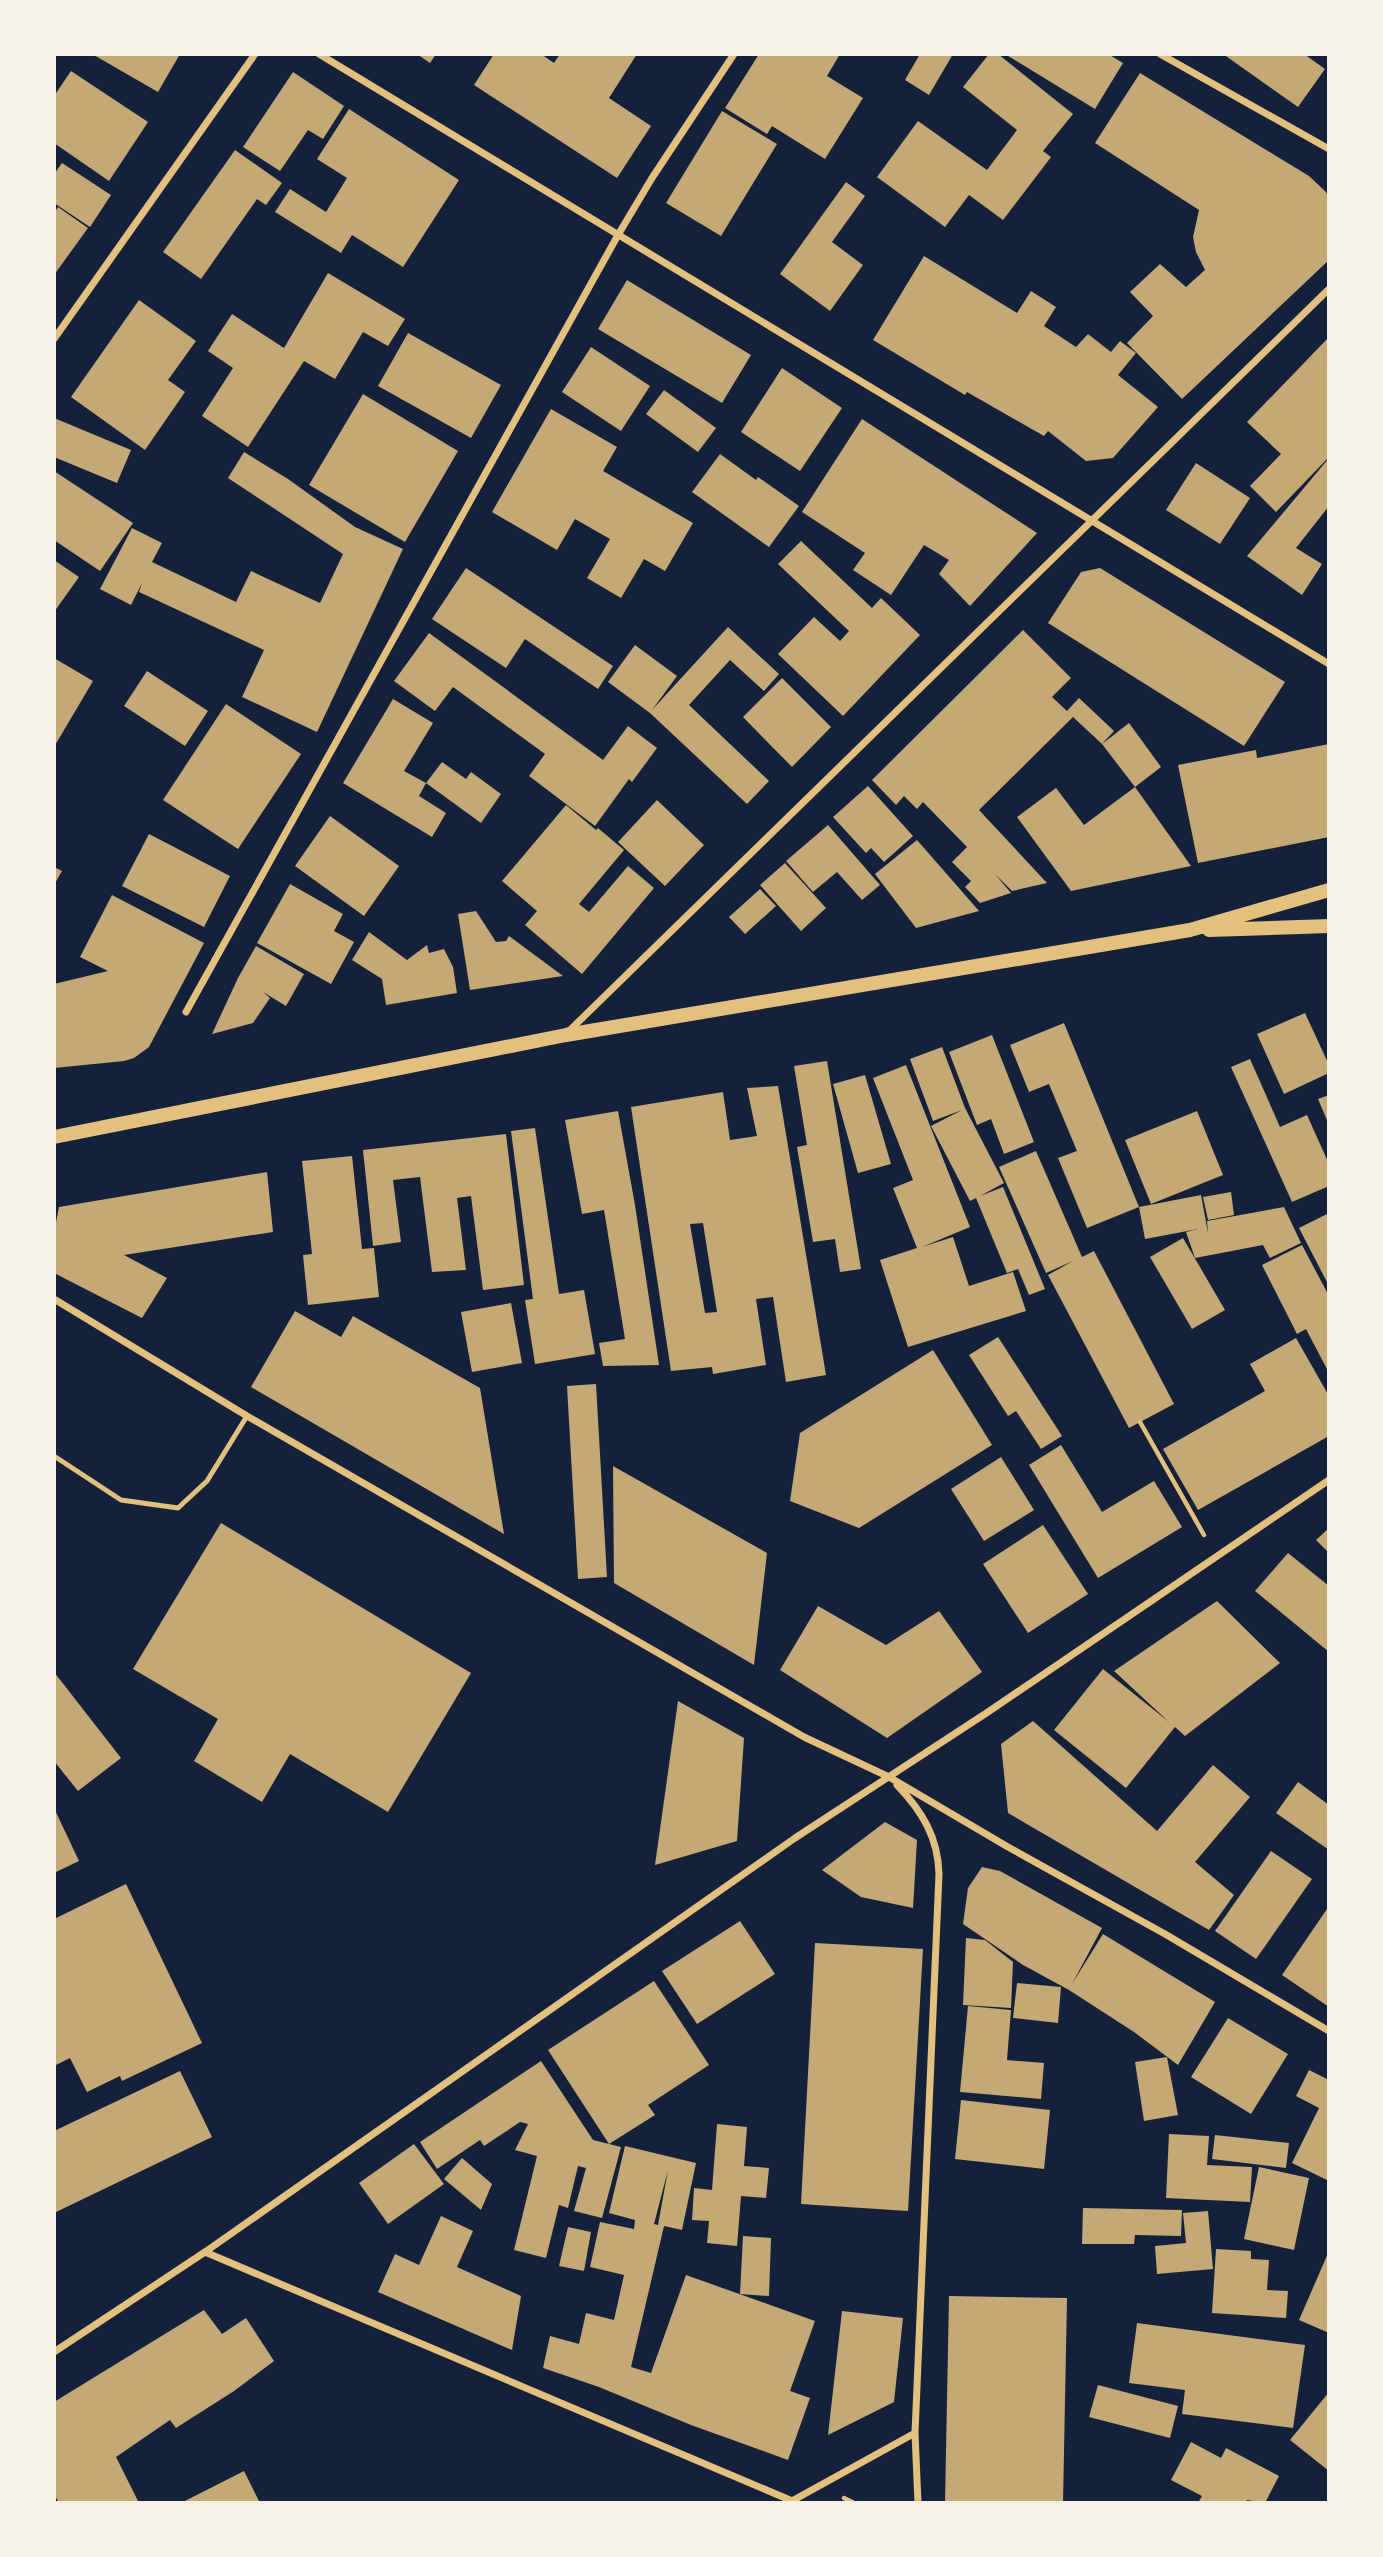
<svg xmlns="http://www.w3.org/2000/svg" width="1383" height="2557" font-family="'PT Sans',sans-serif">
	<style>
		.building { fill: #c6a872; fill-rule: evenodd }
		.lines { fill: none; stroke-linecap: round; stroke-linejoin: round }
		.path { stroke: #e5c07b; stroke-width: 4.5 }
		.service { stroke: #e5c07b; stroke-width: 5 }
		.minor { stroke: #e5c07b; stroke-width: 7 }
		.secondary { stroke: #e5c07b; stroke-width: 14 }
	</style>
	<rect width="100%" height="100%" fill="#14213d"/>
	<path class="building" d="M92 54H180L158 92Z
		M417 54H436L430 63Z
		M494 54H541L554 63 560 54H637L609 98 651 126 617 178 474 85Z
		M759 54 796 56 840 54 827 76 863 98 825 159 772 126 767 134 725 108Z
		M920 54H953L929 95 905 80Z
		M989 54H998L1073 114 1043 151 1051 157 1003 220 969 195 945 227 877 177 918 121 987 170 1017 130 963 87Z
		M1005 54H1108L1123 63 1095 109Z
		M1223 54H1304L1325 69 1298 107Z
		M71 71 148 122 109 181 54 143V96Z
		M293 72 344 106 323 139 308 130 280 171 243 147Z
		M1140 73 1309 176 1326 192 1329 199V260L1182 399 1127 343 1153 316 1130 292 1160 264 1186 287 1205 270 1196 252 1193 237 1199 210 1095 143Z
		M349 109 459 180 403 267 352 235 341 253 275 212 290 189 326 212 347 178 317 159Z
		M722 111 777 144 721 236 666 203Z
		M235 150 282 183 266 205 257 199 201 279 163 252Z
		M62 163 111 195 90 227 54 203V174Z
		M846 182 865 196 832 242 863 265 830 311 780 274Z
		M58 207 88 228 54 275V213Z
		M924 256 1017 313 1031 291 1056 307 1044 326 1076 347 1088 334 1111 352 1120 341 1136 353 1118 375 1158 407 1113 458 1086 461 1048 431 1044 436 967 392 965 395 873 340Z
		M328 273 405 319 388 346 363 332 335 379 304 361 248 447 202 416 233 368 208 351 232 314 284 348Z
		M627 280 751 355 722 403 598 329Z
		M139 300 196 341 168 380 185 392 145 450 71 397Z
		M408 333 501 385 471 438 378 386Z
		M1329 337V457L1276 512 1250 486 1281 454 1247 422Z
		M591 347 650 386 621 431 562 392Z
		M782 368 842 408 800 471 741 432Z
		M664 390 716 428 698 452 646 414Z
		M363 394 458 451 405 542 309 485Z
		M551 409 617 447 603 471 693 523 665 571 644 559 621 598 587 578 610 539 575 519 557 550 492 512Z
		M54 418 131 450 117 483 54 457Z
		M862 419 1037 533 970 606 939 574 949 560 924 545 891 595 853 570 865 553 802 512Z
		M244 452 288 479 355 527 403 549 317 732 242 697 264 650 139 592 142 583 131 605 100 589 132 528 162 543 152 562 236 602 251 571 320 603 343 554 228 478Z
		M720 454 756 480 758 477 799 506 769 547 692 492Z
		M1329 458V506L1296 548 1322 564 1302 595 1247 556Z
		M1196 463 1250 498 1220 544 1166 510Z
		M54 471 133 523 100 571 54 540Z
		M801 541 872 608 881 598 920 635 843 716 778 654 814 617 840 641 849 631 778 564Z
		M54 560 79 577 54 612Z
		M466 568 613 666 598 689 525 639 506 668 432 619Z
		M1100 568 1285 682 1244 746 1048 623 1081 572Z
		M728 627 779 674 764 691 730 660 689 705 769 781 747 804 650 713 608 682 635 645 677 676 652 710Z
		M1023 630 1071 678 1052 697 1067 711 1079 698 1114 731 1102 744 1129 723 1161 767 1135 787 1191 866 1071 891 1017 817 1056 788 1084 825 1135 787 1102 744 1073 717 979 810 1047 883 1012 891 995 874 1011 893 980 903 965 887 971 881 952 862 967 847 923 802 917 809 904 796 896 805 872 780Z
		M429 633 603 760 628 726 657 748 632 782 629 779 595 826 529 776 545 754 453 687 435 711 394 681Z
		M54 658 93 681 54 747Z
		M147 671 208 711 185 746 124 706Z
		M782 678 831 727 792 767 743 717Z
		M393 699 433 723 404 771 426 783 419 796 446 813 432 837 343 783Z
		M226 704 301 754 238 849 163 800Z
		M1329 744V837L1198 863 1178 765 1256 750 1257 758Z
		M442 762 466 779 471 772 501 794 481 823 426 783Z
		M868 786 913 836 884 862 871 848 866 853 833 817Z
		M657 800 704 845 665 886 618 842Z
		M566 805 596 830 598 828 624 850 579 904 589 912 628 866 654 888 582 974 525 925 537 911 502 881Z
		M330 816 399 866 364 916 295 866Z
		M828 825 880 885 862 900 837 872 813 892 786 861Z
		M149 834 230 876 204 927 122 886Z
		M917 840 979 911 916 928 875 874Z
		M785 863 826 908 801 931 760 885Z
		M54 867 62 871 54 885Z
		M290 884 343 914 334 931 354 942 331 984 257 943Z
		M760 889 776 906 745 934 729 917Z
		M112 895 204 943 149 1047 134 1058 124 1061 54 1068V984L108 971 80 957Z
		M476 911 496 942 506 941 509 936 563 976 470 990 458 914Z
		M369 932 407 960 427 945 429 953 444 949 453 967 457 993 386 1005 382 979 352 960Z
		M256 946 304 974 286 1006 263 992 270 998 253 1023 212 1034 238 978Z
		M1305 1013 1329 1065V1073L1284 1094 1257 1034Z
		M1064 1023 1139 1207 1087 1228 1058 1158 1077 1151 1049 1084 1029 1092 1010 1045Z
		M992 1035 1034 1142 1004 1154 991 1119 977 1125 949 1052Z
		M942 1047 965 1108 1004 1183 980 1196 1003 1187 1045 1289 1029 1295 1018 1269 1007 1273 976 1198 970 1201 931 1126 962 1110 933 1121 910 1059Z
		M1250 1059 1280 1127 1307 1115 1329 1164V1186L1292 1202 1231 1067Z
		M827 1061 861 1269 840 1272 835 1239 813 1242 797 1147 807 1145 794 1066Z
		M906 1065 970 1227 922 1247 953 1237 969 1286 1013 1272 1026 1311 908 1347 880 1260 917 1248 893 1188 913 1180 873 1078Z
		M865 1075 891 1164 858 1173 833 1084Z
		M778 1086 826 1375 786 1382 773 1297 756 1299 766 1365 713 1374 712 1367 671 1371 631 1107 723 1092 730 1140 757 1136 747 1088ZM703 1223 717 1312 705 1313 690 1224Z
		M1329 1095V1125L1318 1099Z
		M618 1111 635 1205 659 1365 603 1366 599 1343 625 1339 604 1210 582 1214 565 1120Z
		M1197 1111 1223 1175 1151 1204 1125 1140Z
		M535 1128 559 1294 584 1290 595 1354 535 1364 525 1300 533 1299 511 1131Z
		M506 1134 524 1285 483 1290 471 1196 457 1198 466 1270 432 1272 420 1177 393 1180 401 1242 373 1246 363 1150Z
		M1036 1151 1082 1257 1094 1251 1174 1404 1129 1428 1048 1275 1073 1261 1046 1273 999 1167Z
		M352 1156 362 1249 374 1248 379 1297 308 1305 303 1255 312 1254 302 1161Z
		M267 1172 273 1232 124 1255 167 1278 142 1318 54 1273V1232L59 1207Z
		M1231 1192 1234 1215 1208 1220 1203 1197Z
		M1201 1195 1208 1233 1207 1221 1284 1207 1301 1243 1270 1258 1263 1245 1195 1258 1186 1232 1198 1229 1145 1239 1139 1207Z
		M1329 1213V1286L1299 1228Z
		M1183 1238 1225 1310 1192 1329 1150 1257Z
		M1302 1245 1329 1296V1373L1306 1329 1297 1334 1262 1265Z
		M511 1303 522 1363 472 1372 461 1312Z
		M295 1311 341 1337 353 1316 480 1388 504 1534 251 1387Z
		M998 1337 1062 1436 1041 1449 1016 1411 1008 1416 969 1355Z
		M1296 1338 1329 1396V1436L1198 1510 1163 1449 1265 1391 1250 1364Z
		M933 1350 992 1445 859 1528 790 1501 800 1433Z
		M596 1384 607 1577 578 1579 567 1386Z
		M1061 1445 1102 1512 1154 1481 1182 1527 1098 1578 1029 1465Z
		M1001 1457 1034 1510 984 1541 951 1489Z
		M613 1466 767 1553 754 1665 614 1583Z
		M221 1523 471 1673 388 1812 290 1754 262 1802 194 1761 218 1719 133 1669Z
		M1043 1525 1088 1594 1028 1633 983 1564Z
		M1329 1528V1553L1316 1540Z
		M1288 1553 1329 1586V1652L1255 1591Z
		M1217 1601 1280 1663 1185 1736 1175 1727 1126 1788 1054 1730 1103 1669 1169 1722 1114 1671Z
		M818 1606 886 1645 939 1611 982 1672 887 1738 780 1670Z
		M54 1672 121 1758 78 1791 54 1761Z
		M678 1701 744 1738 737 1841 655 1865Z
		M1033 1721 1157 1831 1213 1765 1250 1797 1195 1862 1234 1895 1209 1930 1008 1813 1001 1744Z
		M1298 1782 1329 1805V1850L1276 1813Z
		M54 1808 79 1861 54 1873Z
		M885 1822 917 1840 913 1908 861 1897 822 1870Z
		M1271 1851 1312 1879 1256 1959 1215 1931Z
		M982 1867 1000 1871 1102 1928 1072 1984 1103 1934 1215 2002 1178 2065 1134 2032 1069 1990 1023 1965 963 1924 968 1888Z
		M126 1884 202 2043 122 2081 120 2076 87 2092 70 2058 54 2066V1919Z
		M1329 1906V2007L1282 1975Z
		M740 1921 775 1974 697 2024 662 1971Z
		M966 1938 985 1940 1013 1962 1011 2008 963 2005Z
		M815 1943 923 1949 908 2211 801 2204Z
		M654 1981 709 2065 648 2105 655 2115 609 2144 621 2147 602 2218 574 2211 586 2168 578 2166 568 2208 559 2205 546 2258 514 2250 537 2156 515 2150 528 2124 520 2122 484 2146 480 2140 437 2169 420 2142 541 2061 593 2140 609 2144 548 2050Z
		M1017 1983 1061 1987 1058 2023 1013 2018Z
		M968 2006 1011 2010 1007 2060 1044 2063 1041 2099 960 2092Z
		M1228 2018 1288 2054 1251 2114 1191 2077Z
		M1167 2057 1178 2115 1144 2121 1135 2062Z
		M1309 2070 1329 2080V2181L1292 2163 1319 2108 1296 2096Z
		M180 2071 212 2137 54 2213V2131Z
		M961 2100 1050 2110 1044 2169 955 2159Z
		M717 2124 747 2127 744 2166 769 2168 766 2198 741 2196 737 2246 707 2243 709 2221 692 2220 694 2188 712 2190Z
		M1169 2134 1209 2136 1207 2165 1252 2167 1250 2202 1166 2198Z
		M1215 2135 1289 2143 1286 2168 1212 2159Z
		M414 2144 444 2184 388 2224 359 2183Z
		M625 2146 696 2163 682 2230 664 2226 631 2367 651 2373 686 2275 815 2321 790 2391 810 2398 788 2460 691 2425 599 2387 543 2368 550 2336 579 2344 586 2313 614 2320 624 2275 590 2267 600 2222 634 2229 635 2220 609 2213ZM668 2170 658 2225 654 2224Z
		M462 2158 492 2184 481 2210 444 2179Z
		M1259 2167 1309 2178 1294 2250 1244 2239Z
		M1083 2208 1182 2210 1181 2236 1135 2235 1134 2244H1082Z
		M1208 2211 1213 2269 1157 2274 1155 2246 1186 2243 1183 2213Z
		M441 2216 473 2231 457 2267 521 2296 512 2350 378 2292 395 2254 419 2265Z
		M568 2227 591 2232 584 2271 559 2266Z
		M743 2236 771 2238 769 2296 740 2294Z
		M1216 2249 1251 2251V2259L1269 2260 1267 2290 1288 2291 1286 2318 1212 2313Z
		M1329 2251V2333L1299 2320Z
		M949 2296 1067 2298 1063 2503H945Z
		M204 2310 222 2334 246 2318 274 2361 234 2391 176 2428 170 2420 116 2457 139 2503H59L54 2494V2402Z
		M842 2311 903 2318 894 2402 828 2435Z
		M1137 2323 1305 2345 1293 2428 1182 2414 1185 2390 1129 2383Z
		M1098 2385 1178 2406 1170 2438 1089 2417Z
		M1329 2392V2471L1290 2440Z
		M1191 2442 1221 2458 1226 2448 1279 2476 1265 2503 1247 2500 1246 2503H1198L1202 2496 1171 2480Z
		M244 2471 260 2503H181Z"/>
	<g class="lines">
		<path class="path" d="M1140 1422 1204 1535
			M844 2498 854 2503"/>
		<path class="service" d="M54 1456 121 1500 178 1508 207 1481 247 1416"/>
		<path class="minor" d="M319 54 1329 664
			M1160 54 1329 149
			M54 339 255 54
			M186 1012 618 235 652 178 734 54
			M568 1032 1329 289
			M54 1299 247 1416 804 1737 889 1777 1008 1847 1165 1934 1329 2031
			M897 1785C922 1811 938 1837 939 1874L915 2433 918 2503
			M205 2252 797 2503
			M54 2352 205 2252 795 1838 988 1712 1329 1480
			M790 2502 915 2433"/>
		<path class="secondary" d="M1209 930 1329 926
			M54 1137 566 1035 1190 930 1329 890"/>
	</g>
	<rect width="1383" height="2557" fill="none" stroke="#f6f1e7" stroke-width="112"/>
</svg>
